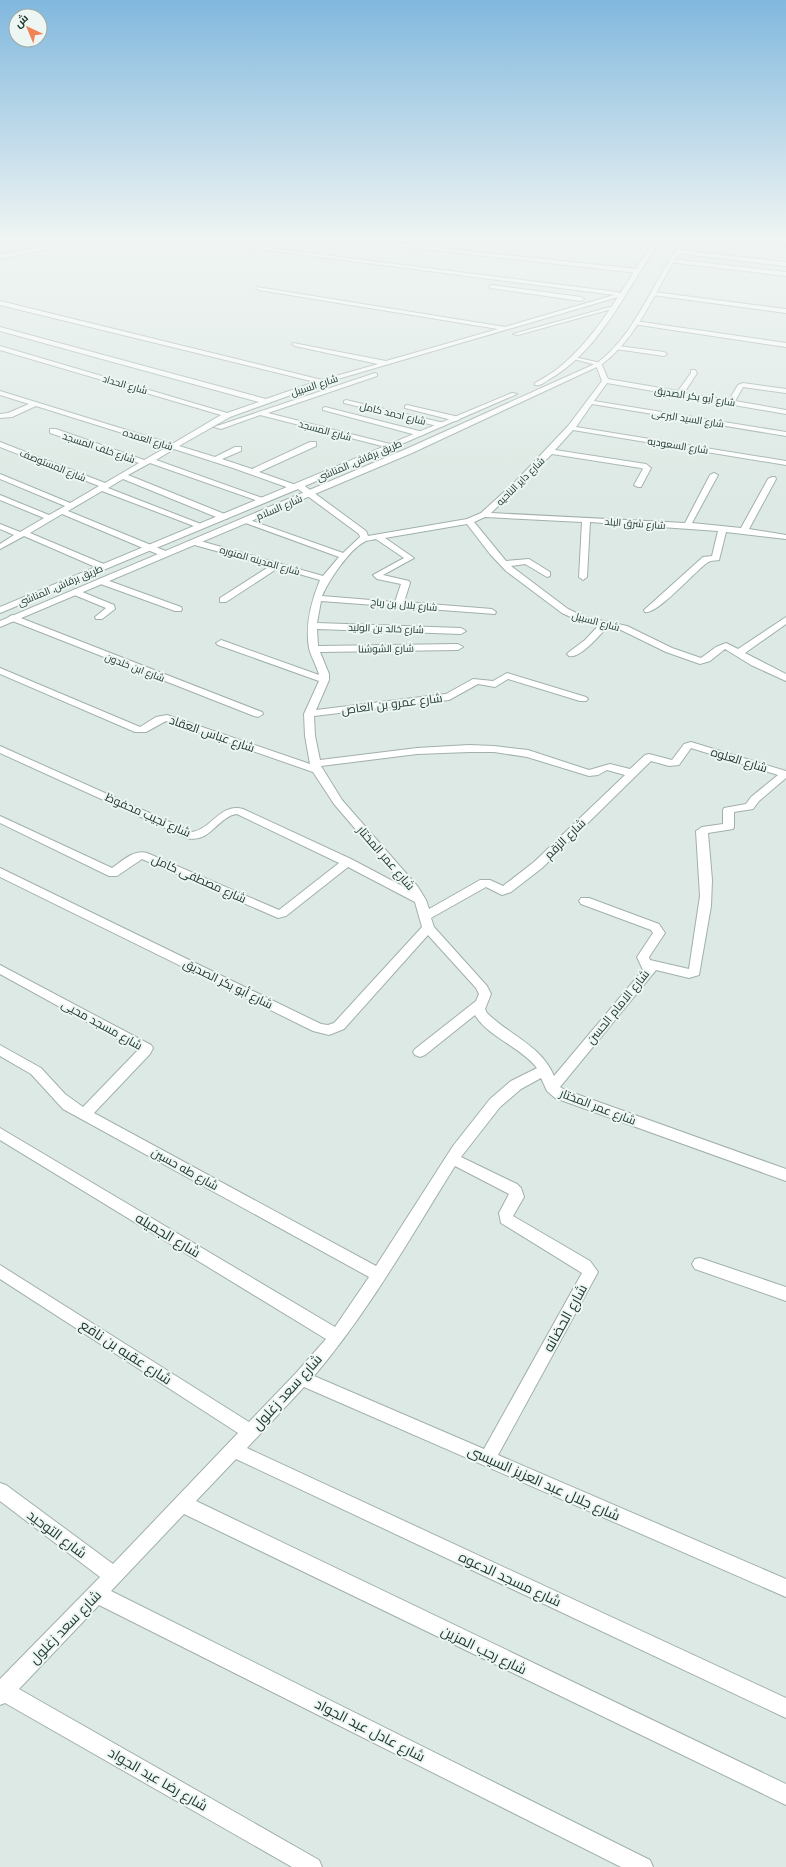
<svg xmlns="http://www.w3.org/2000/svg" width="786" height="1867" font-family="Mulish,Cairo,sans-serif">
	<style>
		.lines { fill: none; stroke-linecap: round; stroke-linejoin: round }
		.minor-casing { stroke: #a1b0ab; stroke-width: 2 }
		.tertiary-casing { stroke: #a1b0ab; stroke-width: 2 }
		.minor { fill: #fff; fill-rule: evenodd }
		.tertiary { fill: #fff; fill-rule: evenodd }
		.labels { text-anchor: middle; stroke-width: 4; stroke-linejoin: round; paint-order: stroke }
		.far-street-label { font-size: 10px; fill: #203832; stroke: #edf6f2 }
		.street-label { font-size: 12px; fill: #203832; stroke: #edf6f2 }
		.near-street-label { font-size: 14px; fill: #203832; stroke: #edf6f2 }
	</style>
	<rect width="100%" height="100%" fill="#dde9e4"/>
	<g class="lines">
		<g class="minor-casing">
			<path id="minor" d="M94 237H106L0 259V255Z
				M125 237H140L179 244 176 246Z
				M165 237H182L617 292 625 295 324 383 230 417 179 446 215 457 235 447H241V451L222 459 252 469 310 442H316V446L259 472 296 485 302 484 366 531 368 536 467 519 481 513 516 481 568 426 602 381 596 365 574 359V357L601 363 608 379 678 391 691 373V370H695L697 373 684 393 729 400 738 385 743 383 786 389V393L743 387 735 401 786 410V414L607 383 594 401 786 432V436L592 404 576 427 786 461V465L573 430 555 450 646 464 651 468 641 487H638L634 485 643 469 641 468 552 454 491 513 685 523 710 475 714 473 718 475 692 523 741 528 768 479 772 477H775L776 479 749 529 786 535V539L726 532 719 560C715 561 710 560 707 563 695 571 657 615 645 612L644 610 703 557 712 556 718 531 590 522 587 577 583 580 579 577 582 522 485 517 474 522 506 561 529 559 550 572V576L547 577 525 564 511 566 568 609 585 617 627 626 672 648 701 658 716 647 726 643 738 649 786 617V624L745 653 786 674V681L751 665 725 649 710 661 700 664 666 652 621 630 607 627C600 635 580 659 569 656L567 654 569 652 585 640 599 625 579 621 562 613 506 571 490 554 467 524 385 538 414 558 383 575 409 581 410 583 404 602 492 609 496 612 495 614 321 601 317 623 461 628 466 631 461 634 317 629 318 646 458 644 463 647 458 650 320 652 329 674V680L316 710 446 694 473 679 493 681 507 673 586 697 588 699 586 701H580L508 679 495 687 478 684 449 700 314 716 315 736 320 760 417 748 469 745 494 746 528 750 589 770 610 764 630 769 645 755 649 754 672 760 684 744 691 742 786 771V778L759 801 753 809 734 812V827L733 829 708 833 712 880 711 906 699 975 689 978 656 970 560 1087 565 1090 786 1169V1181L555 1098 547 1091 541 1078 521 1089 500 1107 461 1157 517 1184 521 1188 524 1197 513 1216 590 1261 598 1272 498 1455 786 1579V1597L304 1387 247 1448 786 1698V1718L236 1459 196 1501 786 1784V1805L184 1514 111 1591 650 1860 653 1867H621L99 1605 19 1689 319 1860 322 1867H292L5 1703 0 1705V1679L100 1577 0 1501V1483L6 1485 113 1564 238 1433 0 1279V1265L249 1422 296 1373 326 1339 0 1140V1128L335 1327 369 1277 63 1109 31 1074 0 1056V1045L41 1068 65 1094 83 1107 138 1050 0 974V965L151 1045 153 1048 150 1054 94 1113 376 1266 453 1146 490 1099 511 1081 537 1068C521 1047 488 1037 475 1015L425 1055 420 1057 415 1055 413 1052 415 1049 476 1001 479 994 476 988 428 935 344 1029 329 1035 313 1031 0 877V868L321 1024 328 1025 334 1023 422 927 415 902 348 867 286 916 278 918 142 859 117 876H109L0 823V816L112 868C122 861 134 849 147 853L279 910 339 863 237 814C218 816 210 844 187 838L0 753V746L192 832C212 829 220 803 243 809L351 859 406 888 334 804 313 772 166 721 146 732H135L0 674V668L140 727 156 717 167 715 310 764 305 736 304 714 319 681 218 645 216 643 221 640 224 641 319 675C317 666 311 657 309 648 305 625 311 602 320 580L278 568 226 602H220V598L270 566 191 544 190 542 194 540H197L323 576 339 557 240 521 241 519H247L343 553 360 537 359 534 298 489H292L233 468 174 449 156 460 268 500 264 502H261L150 463 128 475 227 515V519H221L123 479 108 488 206 526 202 528H199L102 491 68 511 168 552V556H162L62 514 30 533 106 565V569H100L24 536 0 549V544L14 535 0 529V524L20 532 44 518 0 500V495L49 515 65 506 0 479V474L70 503 99 486 0 447V442L105 483 139 463 50 433V429H56L144 460 167 447 36 406 12 417 0 418V414L8 413 29 404 0 395V391L172 444 221 415 0 350V346L227 413 259 402 0 331V327L266 399 315 382 0 305V301L322 380 378 364 295 346 292 344 293 343 386 361 498 329 259 290 256 288 257 287 505 327 614 295ZM376 539 404 558 373 575 377 579 401 584 395 602 322 596C329 580 349 550 364 542 367 540 373 540 376 539ZM691 748 778 775 751 797 746 804 724 808 723 810V824L702 827 696 831 700 896 689 969 650 960 649 957 665 933 659 924 589 898H581L579 901 581 904 651 930 653 933 637 957 643 970 554 1076C541 1045 509 1035 487 1013L485 1009 491 994 487 986 434 927 431 918 486 887 502 895 511 892 542 868 651 761 669 766 679 765ZM469 752H494L527 757 589 776 598 775 607 770 625 775 534 862 503 886 490 880H480L429 909 426 900 418 887 342 800 321 766 417 754ZM455 1166 509 1194 499 1213 501 1223 582 1273 484 1449 314 1376C369 1311 410 1238 455 1166Z
				M315 237H334L638 269 641 271 638 273Z
				M725 237H745L786 241V245Z
				M678 250 786 262V266L676 253 675 252Z
				M671 259 786 272V276L669 262 668 261Z
				M492 285 581 297 584 299 581 301 490 288V286Z
				M654 292 786 309V313L652 295 651 294Z
				M610 307 615 308 518 335 513 334Z
				M635 321 786 343V347L633 324V322Z
				M618 346 664 352 667 354 664 356 616 349 615 348Z
				M375 373 377 374V376L268 413 394 445V449L260 415 221 429 214 427Z
				M346 400 444 423 445 425 441 427 344 403V401Z
				M407 405 459 417 460 419 456 421 405 408V406Z
				M325 407 423 432 424 434 420 436 323 410V408Z
				M101 578 181 607 182 609 181 611H175L98 583 97 581Z
				M75 589 114 605 115 609 102 619H96L95 617 106 608 72 594 71 592Z
				M13 615 262 712 263 714 258 717 254 716 10 620 8 618 10 616Z
				M700 1258 786 1287V1301L695 1269 692 1264 695 1259Z"/>
		</g>
		<g class="tertiary-casing">
			<path id="tertiary" d="M657 237H663C628 285 602 350 548 380 544 383 540 386 535 385V383C542 379 549 375 556 370 600 336 625 282 657 237Z
				M687 237H693C687 244 680 251 675 259 653 296 637 338 601 365L412 453 0 627V621L406 449 597 363C640 331 653 276 687 237Z
				M512 393 517 394 298 489 0 613V607Z"/>
		</g>
		<use href="#minor" class="minor"/>
		<use href="#tertiary" class="tertiary"/>
	</g>
	<linearGradient id="sky" x2="0" y2="1"><stop stop-color="#81b8de"/><stop offset="0.48" stop-color="#f0f5f3"/><stop offset="1" stop-color="#f0f5f3" stop-opacity="0"/></linearGradient>
	<rect width="786" height="498" fill="url(#sky)"/>
	<g class="labels">
		<g class="far-street-label">
			<text transform="translate(125 384) rotate(16)" y="4">شارع الحداد</text>
			<text transform="translate(314 385) rotate(-18)" y="4">شارع السبيل</text>
			<text transform="translate(695 396) rotate(9)" y="4">شارع أبو بكر الصديق</text>
			<text transform="translate(393 413) rotate(14)" y="4">شارع احمد كامل</text>
			<text transform="translate(688 418) rotate(9)" y="4">شارع السيد البرعى</text>
			<text transform="translate(325 430) rotate(15)" y="4">شارع المسجد</text>
			<text transform="translate(148 439) rotate(17)" y="4">شارع العمده</text>
			<text transform="translate(678 445) rotate(9)" y="4">شارع السعوديه</text>
			<text transform="translate(99 447) rotate(19)" y="4">شارع خلف المسجد</text>
			<text transform="translate(359 460) rotate(-23)" y="4">طريق برقاش, المناشى</text>
			<text transform="translate(53 465) rotate(22)" y="4">شارع المستوصف</text>
			<text transform="translate(520 481) rotate(-45)" y="4">شارع داير الناحيه</text>
			<text transform="translate(279 507) rotate(-23)" y="4">شارع السلام</text>
			<text transform="translate(635 523) rotate(4)" y="4">شارع شرق البلد</text>
			<text transform="translate(260 560) rotate(16)" y="4">شارع المدينه المنوره</text>
			<text transform="translate(60 585) rotate(-23)" y="4">طريق برقاش, المناشى</text>
			<text transform="translate(404 604) rotate(5)" y="4">شارع بلال بن رباح</text>
			<text transform="translate(596 621) rotate(15)" y="4">شارع السبيل</text>
			<text transform="translate(386 628) rotate(2)" y="4">شارع خالد بن الوليد</text>
			<text transform="translate(386 648) rotate(-1)" y="4">شارع الشوشنا</text>
			<text transform="translate(135 667) rotate(21)" y="4">شارع ابن خلدون</text>
		</g>
		<g class="street-label">
			<text transform="translate(392 704) rotate(-7)" y="4">شارع عمرو بن العاص</text>
			<text transform="translate(212 734) rotate(19)" y="4">شارع عباس العقاد</text>
			<text transform="translate(739 760) rotate(17)" y="4">شارع العلوه</text>
			<text transform="translate(148 815) rotate(24)" y="4">شارع نجيب محفوظ</text>
			<text transform="translate(565 839) rotate(-44)" y="4">شارع الزقم</text>
			<text transform="translate(386 858) rotate(49)" y="4">شارع عمر المختار</text>
			<text transform="translate(199 879) rotate(24)" y="4">شارع مصطفى كامل</text>
			<text transform="translate(228 984) rotate(26)" y="4">شارع أبو بكر الصديق</text>
			<text transform="translate(618 1007) rotate(-51)" y="4">شارع الامام الحسن</text>
			<text transform="translate(102 1025) rotate(29)" y="4">شارع مسجد محيى</text>
			<text transform="translate(598 1107) rotate(21)" y="4">شارع عمر المختار</text>
			<text transform="translate(185 1169) rotate(29)" y="4">شارع طه حسين</text>
		</g>
		<g class="near-street-label">
			<text transform="translate(168 1235) rotate(31)" y="5">شارع الجميله</text>
			<text transform="translate(565 1318) rotate(-61)" y="5">شارع الحضانه</text>
			<text transform="translate(126 1352) rotate(33)" y="5">شارع عقبه بن نافع</text>
			<text transform="translate(287 1392) rotate(-48)" y="5">شارع سعد زغلول</text>
			<text transform="translate(544 1483) rotate(24)" y="5">شارع جلال عبد العزيز السيسى</text>
			<text transform="translate(57 1534) rotate(37)" y="5">شارع التوحيد</text>
			<text transform="translate(510 1579) rotate(25)" y="5">شارع مسجد الدعوه</text>
			<text transform="translate(65 1627) rotate(-46)" y="5">شارع سعد زغلول</text>
			<text transform="translate(484 1650) rotate(26)" y="5">شارع رجب المزين</text>
			<text transform="translate(370 1730) rotate(27)" y="5">شارع عادل عبد الجواد</text>
			<text transform="translate(158 1779) rotate(30)" y="5">شارع رضا عبد الجواد</text>
		</g>
	</g>
	<g transform="translate(28 28) rotate(316)"><circle r="19" fill="#edf6f2" stroke="#9baaa5"/>
	<path d="M0-3L7 15L0 10L-7 15Z" fill="#ef8356"/>
	<text y="-6" font-size="11" font-weight="bold" text-anchor="middle" fill="#203832">ش</text>
	</g>
</svg>
